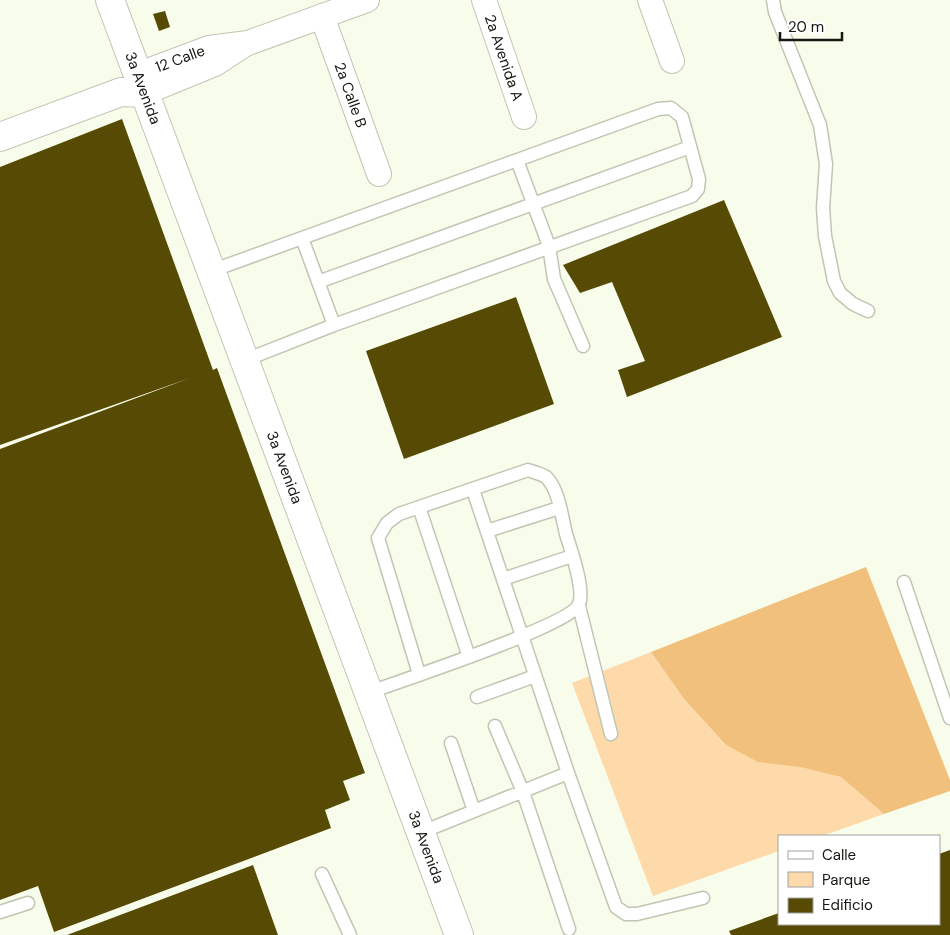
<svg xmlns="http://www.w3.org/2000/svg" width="950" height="935" font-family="'DM Sans',sans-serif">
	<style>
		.green { fill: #fed9aa }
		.forest { fill: #f1c07c }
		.building { fill: #564a05 }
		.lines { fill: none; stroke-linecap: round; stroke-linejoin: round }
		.lane-casing { stroke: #c0c6b4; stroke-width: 15 }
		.street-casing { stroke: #c0c6b4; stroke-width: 26 }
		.secondary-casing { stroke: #c0c6b4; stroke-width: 30 }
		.lane { stroke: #fff; stroke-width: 12 }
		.street { stroke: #fff; stroke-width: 24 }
		.secondary { stroke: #fff; stroke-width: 28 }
		.labels { text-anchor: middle; stroke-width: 5; stroke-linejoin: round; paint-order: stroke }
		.street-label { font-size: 15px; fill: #161811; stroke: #fff }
	</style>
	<rect width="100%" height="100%" fill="#f7fdea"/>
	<path class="green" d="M651 652 684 699 726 745 841 777 884 814 822 836H779V851L653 896 572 683Z"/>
	<path class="forest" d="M866 567 950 780V791L884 814 841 777 801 767 758 762 726 745 684 699 651 652Z"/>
	<path class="building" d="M165 11 170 27 159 31 153 14Z
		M122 119 213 370 217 368 365 773 343 781 350 800 325 810 331 828 54 932 38 886 0 900V449L190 378 0 445V167Z
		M724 200 782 337 627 397 618 370 645 361 612 282 580 293 563 265Z
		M516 297 554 404 404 459 366 351Z
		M950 850V935H731L729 931 779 913V924H939V854Z
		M253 865 278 935H67Z"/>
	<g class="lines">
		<g class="lane-casing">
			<path id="lane" d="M773 0 775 12 820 125 826 164 823 208 825 236 834 281 840 293 853 304 868 311
				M517 160 549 246 554 279 583 346
				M302 238 334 325
				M211 271 658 109 671 108 682 117 699 179 698 189 692 196 334 325 245 360
				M318 282 690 147
				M473 490 568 773 616 907 626 914H637L703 898
				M419 507 469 657
				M487 531 559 508
				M503 579 572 556
				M904 582 950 718
				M579 606 611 734
				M370 692C400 681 571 625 579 604 585 590 571 550 566 534 562 518 559 489 546 477 542 474 533 472 528 470L399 514 387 523 378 538 419 674
				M477 697 535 676
				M495 726 523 792 569 929
				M451 743 474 811
				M422 832 568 773
				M322 874 350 935
				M0 912 28 903"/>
		</g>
		<g class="street-casing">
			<g id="street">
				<path id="s1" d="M484 0 524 117"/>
				<path d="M650 0 672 61"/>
				<path id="s2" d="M322 16 379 174"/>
				<path id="s3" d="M137 75 209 48 248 43 367 0"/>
				<path d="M144 93 215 64 244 45"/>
			</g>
		</g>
		<g class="secondary-casing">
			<g id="secondary">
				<path id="s4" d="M110 0 459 935"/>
				<path d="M0 137 121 92 144 93"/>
			</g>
		</g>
		<use href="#lane" class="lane"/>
		<use href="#street" class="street"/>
		<use href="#secondary" class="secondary"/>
	</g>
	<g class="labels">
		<g class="street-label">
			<text dy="5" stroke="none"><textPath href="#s3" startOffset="46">12 Calle</textPath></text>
			<text dy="5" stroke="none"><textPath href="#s1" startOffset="61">2a Avenida A</textPath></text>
			<text dy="5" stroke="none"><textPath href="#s4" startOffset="94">3a Avenida</textPath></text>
			<text dy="5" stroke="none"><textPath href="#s2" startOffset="84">2a Calle B</textPath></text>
			<text dy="5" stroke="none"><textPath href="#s4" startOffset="499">3a Avenida</textPath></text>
			<text dy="5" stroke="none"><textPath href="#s4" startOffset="904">3a Avenida</textPath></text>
		</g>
	</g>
	<rect x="778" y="835" width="162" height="90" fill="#ffffff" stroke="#a2a3a0"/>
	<rect x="788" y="851" width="25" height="8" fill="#ffffff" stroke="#a2a3a0"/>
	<text x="822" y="860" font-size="15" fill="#161811">Calle</text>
	<rect x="788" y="872" width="25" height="15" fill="#fed9aa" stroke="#a2a3a0"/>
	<text x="822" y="885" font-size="15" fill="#161811">Parque</text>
	<rect x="788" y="898" width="25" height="15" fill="#564a05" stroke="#a2a3a0"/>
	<text x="822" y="910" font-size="15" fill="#161811">Edificio</text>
	<path d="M780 32v8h62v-8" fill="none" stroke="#161811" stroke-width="2.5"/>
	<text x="788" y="32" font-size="15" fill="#161811" stroke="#ffffff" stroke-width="4" paint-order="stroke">20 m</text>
</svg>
